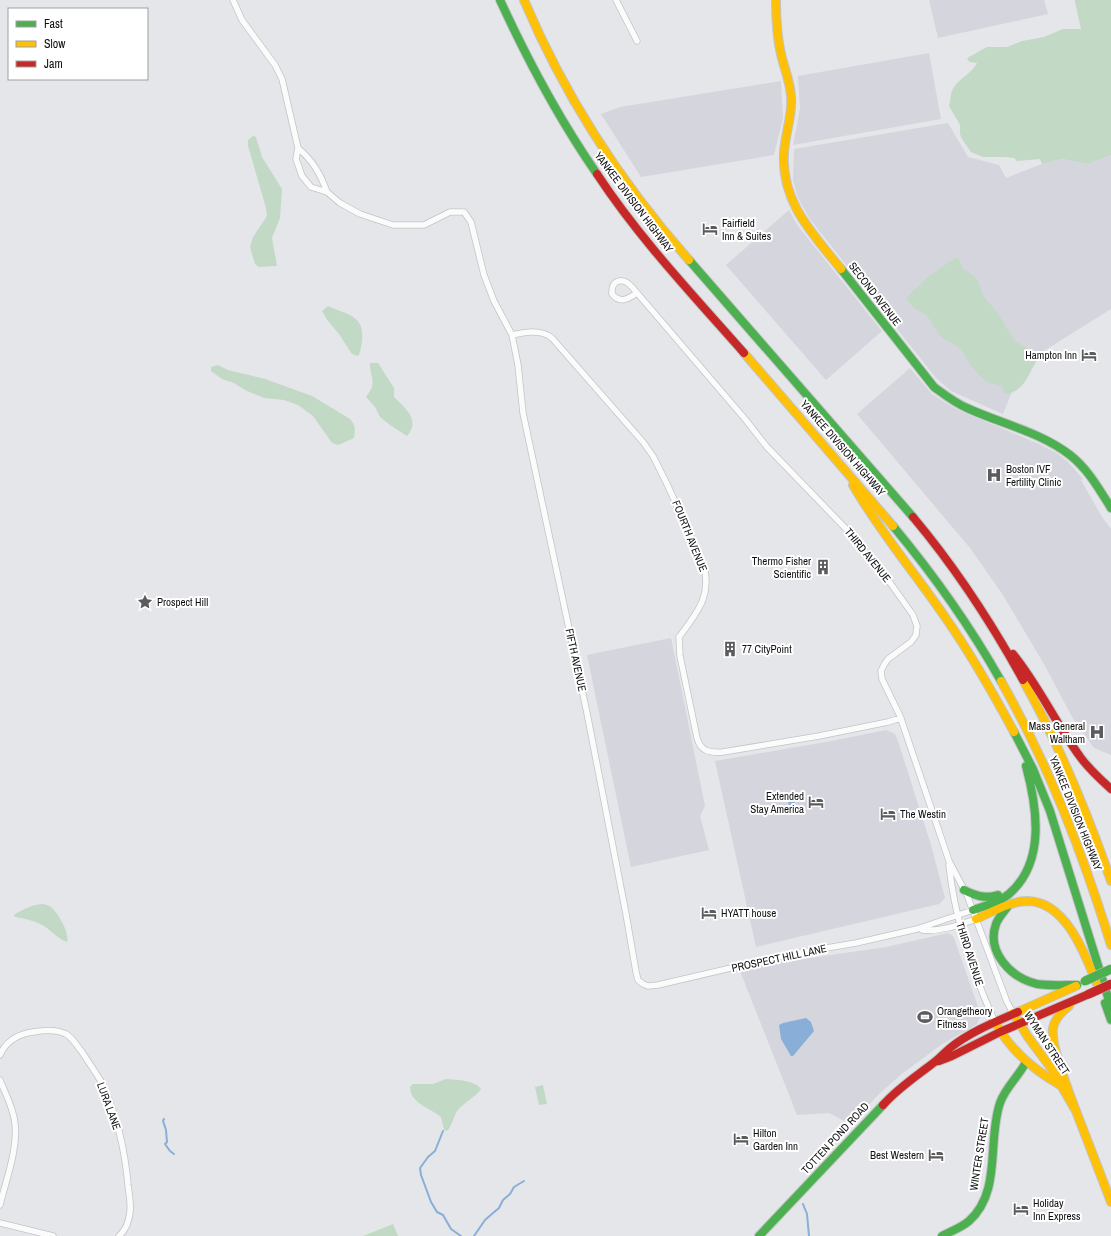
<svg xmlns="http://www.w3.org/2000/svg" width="1111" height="1236" font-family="'Archivo Narrow',sans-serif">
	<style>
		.built { fill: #d4d5dd }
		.green { fill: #c2d9c5 }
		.water { fill: #89aed8 }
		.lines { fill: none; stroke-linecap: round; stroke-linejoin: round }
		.stream { stroke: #89aed8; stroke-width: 2 }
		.street-casing { stroke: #c3c4c6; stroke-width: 7 }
		.fast-casing { stroke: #c3c4c6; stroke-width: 10 }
		.slow-casing { stroke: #c3c4c6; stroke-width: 10 }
		.jam-casing { stroke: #c3c4c6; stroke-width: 10 }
		.street { stroke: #fbfbfc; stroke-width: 5.5 }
		.fast { stroke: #4caf50; stroke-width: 8 }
		.slow { stroke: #ffc107; stroke-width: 8 }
		.jam { stroke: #c62828; stroke-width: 8 }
		.fast-bridge-casing { stroke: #c3c4c6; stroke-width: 10; stroke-linecap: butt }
		.jam-bridge-casing { stroke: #c3c4c6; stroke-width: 10; stroke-linecap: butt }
		.fast-bridge { stroke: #4caf50; stroke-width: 9 }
		.jam-bridge { stroke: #c62828; stroke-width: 9 }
		.labels { text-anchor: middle; stroke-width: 4; stroke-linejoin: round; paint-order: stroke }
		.street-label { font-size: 11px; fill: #101012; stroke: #fff }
		.poi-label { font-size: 11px; fill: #101012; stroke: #fff; text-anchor: start }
	</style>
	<rect width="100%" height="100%" fill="#e5e6e9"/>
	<path class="built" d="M929 0H1044L1048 14 938 38Z
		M929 53 941 119 793 145 800 109 798 76Z
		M781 81 783 118 774 155 641 177 601 114 620 107Z
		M948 123 968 157 999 165 1006 178 1042 164 1062 159 1088 164 1111 155V309L1023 364 1003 414 951 391 936 378 809 218 797 196 793 180 794 149Z
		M789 210 798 226 882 331 826 380 726 265Z
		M910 368 931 393 944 402 958 410 1039 444 1058 454 1067 461 1083 479 1081 480 1102 517 1111 529V755L1094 748 1072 717 1044 664 1001 592 970 548 857 414Z
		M671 638 705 806 700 816 709 850 631 867 587 655Z
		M886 730 895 734 898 741 931 845 945 898 939 904 756 947 715 761 826 742Z
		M948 933 952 935 954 938 981 1015 977 1024 941 1045 903 1073 880 1093 850 1124 829 1113 797 1115 740 971 776 963 886 947Z"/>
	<path class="green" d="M1075 0H1111V155L1088 164 1062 159 1042 164 1040 159 1017 161 1014 158 1005 157H983L971 152 962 139 960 134V125L949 106C951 99 950 93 954 87 960 78 973 72 977 63L970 62 967 59 969 57 987 47H1007L1022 41 1044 37 1063 29H1081L1075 2Z
		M253 136 256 137 262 157 282 189 280 218 272 238 277 266 259 267 255 264 250 247 253 237 267 216 266 208 248 146V140Z
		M955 258H958L963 268 974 276 979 283 982 293 987 301 995 309 1015 341 1033 352 1041 354 1045 353C1042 355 1038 358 1036 362 1028 375 1025 389 1008 394L1003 392V389L1001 386 989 383 983 379 971 366 960 348 942 338 933 326 927 315 914 308 906 298 927 278Z
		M328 306C346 315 365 314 362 341 361 346 361 352 358 356L352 354 339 334 328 321 322 311Z
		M370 363H378L394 388V397C405 408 421 420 407 436L390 425 380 417 375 407 366 397C378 382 370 379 370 363Z
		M218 365 228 370 265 379 312 396 350 419C356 426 355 429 354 438L338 445 332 443 313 416 298 405 284 400 264 398 245 390 234 383 222 379 211 371V367Z
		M42 904C45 904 48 905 51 907 58 913 70 933 67 942 57 939 50 928 40 924 32 920 23 918 15 917L14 915C23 909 32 905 42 904Z
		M446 1079C456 1080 475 1080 481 1089 476 1097 464 1102 457 1111 453 1118 452 1126 447 1131L444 1130 441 1117C430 1108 410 1103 410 1087L413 1084H433Z
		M543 1085 547 1104 539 1105 535 1087Z
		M393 1224 398 1236H363Z"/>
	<path class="water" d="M793 794 795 805 789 806 787 795Z
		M806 1018 811 1022 814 1031 793 1056H791L781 1039 779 1025 783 1023Z"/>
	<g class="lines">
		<path class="stream" d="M164 1119 163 1121 166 1130 167 1142 165 1144 170 1151 174 1154
			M443 1131 435 1151 428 1157 420 1168 421 1175 431 1202 437 1212 443 1215 451 1229 461 1236
			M803 1204 807 1214 809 1236
			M474 1236 485 1220 493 1213 499 1208 503 1200 510 1194 514 1187 524 1181"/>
		<g class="street-casing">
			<path id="street" d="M233 0 242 20 275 65 282 79 298 148 296 159 302 176 311 187 327 192 340 203 360 214 393 225H424L450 212H464L471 222 484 275 494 301 512 335 518 365 523 413 587 713 626 914 636 972 638 980 643 984 648 986 658 985 791 954 856 943 917 929 973 910
				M616 0 637 41
				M298 148C313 161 320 173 327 192
				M637 293C628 299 620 304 612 294 611 279 623 277 632 287L745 419 767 447 851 534 891 584 913 615 917 626 916 635 911 642 888 659 884 665 881 671 882 679 900 716 949 861 967 895 1007 1002 1013 1013
				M512 335C525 332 541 329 552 338L643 442 653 456 667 484 702 561C714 594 697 613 679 637L680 656 697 738C701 752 710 753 723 752L819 736 888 722 901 718
				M949 865C955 920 972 972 995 1022
				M922 930C940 932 959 925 976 919
				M0 1055C6 1041 19 1034 33 1032 44 1030 56 1029 66 1034 73 1038 77 1046 82 1052 89 1063 97 1074 103 1085 117 1116 125 1151 128 1185 129 1194 131 1203 130 1212 129 1221 126 1230 119 1236
				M0 1080C5 1093 14 1109 15 1124 18 1149 6 1180 0 1205
				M0 1223 53 1236"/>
		</g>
		<g class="fast-casing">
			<path id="fast" d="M500 0C528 61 559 119 597 174
				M689 260 913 517
				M841 269 934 387C945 395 955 403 967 408 1002 424 1040 432 1070 455 1088 469 1099 489 1111 508
				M893 526C933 574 970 626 1001 681
				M1014 732 1033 769 1050 811 1111 1007
				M964 890C976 896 985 899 998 895
				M1008 906C1004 912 998 918 996 924 986 952 1011 978 1037 984 1050 986 1064 985 1077 985
				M973 910C985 906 1000 902 1009 894 1046 862 1037 807 1026 766
				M1105 1003 1111 1020
				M759 1236 883 1105
				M942 1236C951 1231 961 1228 969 1221 1002 1192 987 1141 1000 1103 1005 1088 1019 1076 1026 1062"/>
		</g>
		<g class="slow-casing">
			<path id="slow" d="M524 0C565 97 619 181 689 260
				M776 0C776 18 777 37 781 54 784 68 790 81 791 96 793 115 785 133 784 153 781 202 812 233 841 269
				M744 353 893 526
				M853 485C880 532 915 573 945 617 971 654 993 693 1014 732
				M1023 680C1059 744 1087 812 1111 881
				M1001 681C1049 766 1082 851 1111 945
				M976 919C992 912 1010 901 1028 901 1066 902 1085 954 1097 984
				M1069 1006C1061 1012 1055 1018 1053 1028 1050 1046 1069 1092 1076 1111
				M1018 1012 1076 986
				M1013 1013 1028 1037 1051 1068 1076 1111 1111 1202
				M995 1022C1010 1050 1032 1069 1060 1085"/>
		</g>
		<g class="jam-casing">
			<path id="jam" d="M597 174C639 238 693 295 744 353
				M913 517C955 567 991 622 1023 680
				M1013 654C1039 686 1056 724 1081 758 1090 770 1100 779 1111 789
				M939 1061 952 1056 1000 1032 1089 994
				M883 1105C897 1089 915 1077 932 1064 939 1059 944 1053 950 1048 970 1032 995 1022 1018 1012"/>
		</g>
		<use href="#street" class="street"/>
		<use href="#fast" class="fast"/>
		<use href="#slow" class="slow"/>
		<use href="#jam" class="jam"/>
		<g class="fast-bridge-casing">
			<path id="fast-bridge" d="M1085 981 1111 969"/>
		</g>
		<g class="jam-bridge-casing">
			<path id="jam-bridge" d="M1089 994 1111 984"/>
		</g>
		<use href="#fast-bridge" class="fast-bridge"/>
		<use href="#jam-bridge" class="jam-bridge"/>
	</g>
	<defs>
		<g id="hotel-bare" transform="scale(1.2)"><path d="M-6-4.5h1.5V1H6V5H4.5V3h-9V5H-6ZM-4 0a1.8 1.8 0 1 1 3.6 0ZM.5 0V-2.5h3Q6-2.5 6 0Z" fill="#5b5b5d" stroke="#fff" stroke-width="2.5" paint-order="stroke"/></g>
		<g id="hospital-bare" transform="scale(1.2)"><path d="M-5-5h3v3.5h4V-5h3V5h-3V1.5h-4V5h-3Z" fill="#5b5b5d" stroke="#fff" stroke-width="2.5" paint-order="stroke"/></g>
		<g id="building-bare" transform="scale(1.2)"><path d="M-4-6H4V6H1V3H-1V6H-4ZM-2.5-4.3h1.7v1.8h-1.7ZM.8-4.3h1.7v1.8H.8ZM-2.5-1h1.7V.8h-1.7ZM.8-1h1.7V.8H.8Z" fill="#5b5b5d" stroke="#fff" stroke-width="2.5" paint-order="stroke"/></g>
		<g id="sight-bare" transform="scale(1.2)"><path d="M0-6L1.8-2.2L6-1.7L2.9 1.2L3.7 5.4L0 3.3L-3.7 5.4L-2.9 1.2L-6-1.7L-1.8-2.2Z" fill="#5b5b5d" stroke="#fff" stroke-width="2.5" paint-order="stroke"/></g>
		<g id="stadium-bare" transform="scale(1.2)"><path d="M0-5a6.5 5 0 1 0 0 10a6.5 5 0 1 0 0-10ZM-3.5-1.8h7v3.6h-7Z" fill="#5b5b5d" stroke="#fff" stroke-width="2.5" paint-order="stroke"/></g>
	</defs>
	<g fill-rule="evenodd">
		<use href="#hotel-bare" x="710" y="229"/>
		<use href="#hotel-bare" x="1089" y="355"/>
		<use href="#hospital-bare" x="994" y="475"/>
		<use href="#building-bare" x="823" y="567"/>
		<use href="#sight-bare" x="145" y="602"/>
		<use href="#building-bare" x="730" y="649"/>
		<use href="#hospital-bare" x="1097" y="732"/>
		<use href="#hotel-bare" x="816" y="802"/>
		<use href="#hotel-bare" x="888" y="814"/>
		<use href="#hotel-bare" x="709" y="913"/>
		<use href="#stadium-bare" x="925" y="1017"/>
		<use href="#hotel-bare" x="741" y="1139"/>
		<use href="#hotel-bare" x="936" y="1155"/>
		<use href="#hotel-bare" x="1021" y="1209"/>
	</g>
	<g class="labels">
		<g class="street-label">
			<text transform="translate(634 202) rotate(53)" y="4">YANKEE DIVISION HIGHWAY</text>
			<text transform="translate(875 294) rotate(52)" y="4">SECOND AVENUE</text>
			<text transform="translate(843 448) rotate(49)" y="4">YANKEE DIVISION HIGHWAY</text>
			<text transform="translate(690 536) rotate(68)" y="4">FOURTH AVENUE</text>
			<text transform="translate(868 555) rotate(51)" y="4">THIRD AVENUE</text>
			<text transform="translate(576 660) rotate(78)" y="4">FIFTH AVENUE</text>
			<text transform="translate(1076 813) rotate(68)" y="4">YANKEE DIVISION HIGHWAY</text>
			<text transform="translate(970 954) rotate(72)" y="4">THIRD AVENUE</text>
			<text transform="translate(779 958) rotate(-12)" y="4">PROSPECT HILL LANE</text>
			<text transform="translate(1047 1043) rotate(57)" y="4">WYMAN STREET</text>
			<text transform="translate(109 1106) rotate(70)" y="4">LURA LANE</text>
			<text transform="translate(835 1138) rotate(-47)" y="4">TOTTEN POND ROAD</text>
			<text transform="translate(979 1154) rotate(-81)" y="4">WINTER STREET</text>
		</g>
		<g class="poi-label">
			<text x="722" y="227">Fairfield<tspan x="722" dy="13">Inn &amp; Suites</tspan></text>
			<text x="1077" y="359" text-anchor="end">Hampton Inn</text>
			<text x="1006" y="473">Boston IVF<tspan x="1006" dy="13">Fertility Clinic</tspan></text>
			<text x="811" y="565" text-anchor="end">Thermo Fisher<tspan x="811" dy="13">Scientific</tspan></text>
			<text x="157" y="606">Prospect Hill</text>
			<text x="742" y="653">77 CityPoint</text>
			<text x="1085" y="730" text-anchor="end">Mass General<tspan x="1085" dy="13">Waltham</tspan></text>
			<text x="804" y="800" text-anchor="end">Extended<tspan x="804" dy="13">Stay America</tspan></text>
			<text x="900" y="818">The Westin</text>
			<text x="721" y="917">HYATT house</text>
			<text x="937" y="1015">Orangetheory<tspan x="937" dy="13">Fitness</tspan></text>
			<text x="753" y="1137">Hilton<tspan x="753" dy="13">Garden Inn</tspan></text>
			<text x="924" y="1159" text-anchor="end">Best Western</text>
			<text x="1033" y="1207">Holiday<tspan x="1033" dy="13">Inn Express</tspan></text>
		</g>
	</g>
	<rect x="8" y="8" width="140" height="72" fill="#ffffff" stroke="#9f9fa0"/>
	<rect x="16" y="21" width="20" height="6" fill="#4caf50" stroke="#9f9fa0"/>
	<text x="44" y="28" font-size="12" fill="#101012">Fast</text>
	<rect x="16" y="41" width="20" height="6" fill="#ffc107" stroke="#9f9fa0"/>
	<text x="44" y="48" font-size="12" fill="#101012">Slow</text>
	<rect x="16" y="61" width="20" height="6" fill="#c62828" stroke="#9f9fa0"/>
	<text x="44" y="68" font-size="12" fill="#101012">Jam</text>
</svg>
